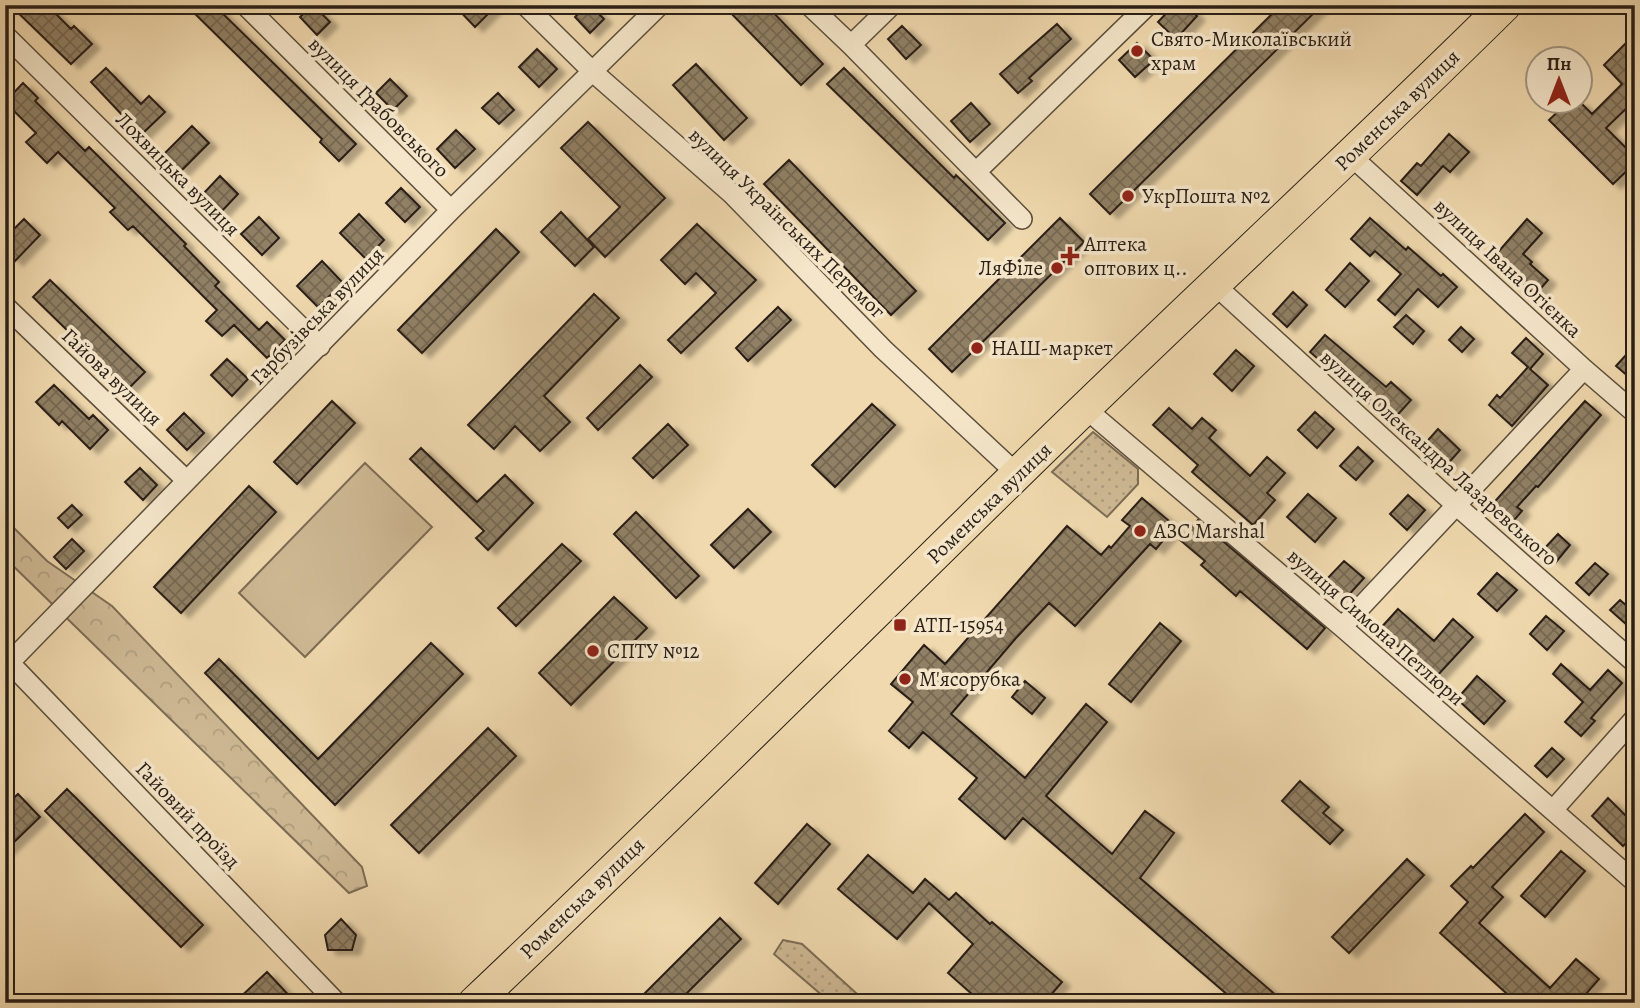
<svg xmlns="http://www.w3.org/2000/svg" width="1640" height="1008" font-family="Alegreya,serif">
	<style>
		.grass { fill: url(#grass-dots); stroke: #7c6c55; stroke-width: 2 }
		.forest { fill: url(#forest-crowns); stroke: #7c6c55; stroke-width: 2 }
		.pitch { fill: #ceb994; stroke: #7c6c55; stroke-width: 2 }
		.building { fill: url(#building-cross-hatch); stroke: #291f16; stroke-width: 2; filter: url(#shadow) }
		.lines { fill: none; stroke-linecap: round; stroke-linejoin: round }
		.street-casing { stroke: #5b4e3c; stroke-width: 22 }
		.primary-casing { stroke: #291f16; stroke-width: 34 }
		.street { stroke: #f5e6ca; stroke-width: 19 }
		.primary { stroke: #f0d9ae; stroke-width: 32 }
		.poi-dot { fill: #8f2418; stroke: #f5e6ca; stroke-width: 2.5 }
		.labels { text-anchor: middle; stroke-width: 7; stroke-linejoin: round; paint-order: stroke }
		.poi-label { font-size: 21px; fill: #291f16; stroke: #f5e6ca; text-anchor: start }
		.street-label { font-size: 21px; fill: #291f16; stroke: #f5e6ca }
	</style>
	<defs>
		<pattern id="grass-dots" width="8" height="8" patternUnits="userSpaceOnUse" patternTransform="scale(1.75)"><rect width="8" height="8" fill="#ceb994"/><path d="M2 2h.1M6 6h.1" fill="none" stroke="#b19f7f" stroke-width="1.8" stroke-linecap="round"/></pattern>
		<pattern id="forest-crowns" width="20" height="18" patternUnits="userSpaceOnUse" patternTransform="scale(1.75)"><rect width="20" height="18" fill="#ceb994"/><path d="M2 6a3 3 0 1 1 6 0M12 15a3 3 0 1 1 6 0" fill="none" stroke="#b19f7f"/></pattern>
		<pattern id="building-cross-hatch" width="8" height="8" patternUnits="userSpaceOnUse" patternTransform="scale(1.75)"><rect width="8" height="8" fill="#908065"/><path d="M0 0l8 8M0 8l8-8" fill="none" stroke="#766852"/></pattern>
		<filter id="shadow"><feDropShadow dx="8" dy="4.5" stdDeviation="2" flood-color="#0004"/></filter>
	</defs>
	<rect width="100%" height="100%" fill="#f0d9ae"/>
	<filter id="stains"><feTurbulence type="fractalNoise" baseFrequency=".00286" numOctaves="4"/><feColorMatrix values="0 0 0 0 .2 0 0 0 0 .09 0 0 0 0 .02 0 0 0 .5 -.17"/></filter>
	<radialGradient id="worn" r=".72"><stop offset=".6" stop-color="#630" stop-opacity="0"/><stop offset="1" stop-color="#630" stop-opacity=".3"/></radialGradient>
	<path class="grass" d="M1093 432 1138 469V484L1107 517 1052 472Z
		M783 940 802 944 867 1003H831L774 954Z"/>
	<path class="forest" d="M5 519 47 561 112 606 362 867 367 886 349 893 5 558Z"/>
	<path class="pitch" d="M365 463 432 527 305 657 239 593Z"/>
	<path class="building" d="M10 5H47L71 29 74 26 92 44 71 64Z
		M186 5H214L356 144 339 161 320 142 322 139Z
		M313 5 330 22 317 35 300 17Z
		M454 5H497L475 27Z
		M587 5H590L604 19 590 33 575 17Z
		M723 5H766L823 64 801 85Z
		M1174 5H1186L1197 16 1176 39 1158 22Z
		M1281 5H1322L1110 214 1090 194Z
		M1057 24 1071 39 1029 78 1032 81 1018 93 1000 74Z
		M902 26 921 45 906 59 888 39Z
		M1137 43 1154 60 1135 77 1119 60Z
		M1626 43 1635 52V100L1606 128 1635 157V163L1613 184 1549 120 1568 102H1580L1592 114 1622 84 1604 65Z
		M537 49 557 69 539 87 519 67Z
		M696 64 747 118 724 140 673 85Z
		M106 68 141 104 149 96 165 112 141 135 91 82Z
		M844 68 954 178 956 175 1005 223 988 240 827 84Z
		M390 79 407 96 393 110 376 93Z
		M23 83 38 98 35 101 85 151 89 147 186 244 184 246 219 282 215 286 259 330 267 322 285 340 267 358 234 325 222 336 206 321 217 310 133 226 128 230 110 212 115 208 58 152 47 163 26 142 36 133 5 102Z
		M498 93 514 110 499 124 482 108Z
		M971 103 990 124 970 142 951 121Z
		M588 122 665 198 605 257 588 239 620 207 561 148Z
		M192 126 209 143 181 171 164 154Z
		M456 130 475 149 455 168 437 149Z
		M1449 134 1469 152 1450 172 1443 166 1417 195 1401 181 1417 163 1421 166Z
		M789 160 916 291 891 315 764 184Z
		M220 176 238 194 221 212 203 194Z
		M401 188 420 207 405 222 386 203Z
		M561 212 594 247 575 266 541 232Z
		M359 214 384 240 366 259 340 233Z
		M259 217 279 238 262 255 241 234Z
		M1060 218 1084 242 952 372 929 349Z
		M1370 218 1406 250 1408 247 1441 276 1443 274 1457 287 1438 307 1418 289 1395 315 1378 300 1401 274 1375 251 1370 256 1351 239Z
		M24 219 40 235 15 261 5 251V238Z
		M1527 219 1542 233 1523 254 1532 262 1530 264 1548 280 1535 295 1492 259Z
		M697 224 756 280 681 353 668 340 716 293 696 273 685 284 661 260Z
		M496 229 519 252 422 353 398 330Z
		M322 261 343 283 318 307 297 286Z
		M1350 263 1369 281 1345 307 1326 290Z
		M50 280 145 372 127 390 87 350 85 353 68 337 71 334 33 297Z
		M1293 292 1307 305 1287 327 1273 314Z
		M594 294 619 318 544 396 570 422 540 451 515 426 494 449 468 425Z
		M778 307 791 320 748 361 736 348Z
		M1406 315 1424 331 1413 344 1394 327Z
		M1461 327 1474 339 1462 352 1449 340Z
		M1325 335 1386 387 1391 382 1411 400 1391 422 1310 352Z
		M1526 338 1543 354 1530 369 1548 385 1512 426 1489 405 1497 395 1500 398 1528 367 1512 353Z
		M1635 345V382L1616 366Z
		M1236 350 1254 366 1232 391 1214 374Z
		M227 359 248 379 232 396 211 375Z
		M640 365 652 377 598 430 587 418Z
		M54 385 89 419 93 415 108 430 90 449 62 421 59 425 36 402Z
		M332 401 355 423 297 484 274 462Z
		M1585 401 1601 415 1538 487 1536 486 1517 507 1522 511 1509 526 1489 508Z
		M872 404 895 425 835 487 812 465Z
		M1169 408 1192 429 1202 418 1216 430 1209 438 1250 476 1267 457 1285 473 1267 493 1275 500 1253 525 1192 472 1198 465 1153 425Z
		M1315 412 1334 429 1317 448 1298 430Z
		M184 413 204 433 187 450 167 430Z
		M668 424 688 445 653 478 633 458Z
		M1438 429 1460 450 1444 468 1422 447Z
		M1358 447 1373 461 1356 480 1340 466Z
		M421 448 477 502 505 475 533 503 488 550 476 538 484 531 410 459Z
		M140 468 157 485 143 500 125 482Z
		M249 486 276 512 181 613 154 587Z
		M1308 494 1336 518 1315 542 1287 517Z
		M1408 495 1425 510 1407 530 1390 514Z
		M1142 498 1175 526 1156 549 1150 544 1075 626 1049 603 1016 638 951 714 1025 778 1086 704 1107 722 1046 796 1112 854 1145 811 1174 833 1140 878 1285 1003H1237L1023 818 1005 839 959 799 977 778 923 732 909 748 889 731 913 702 891 684 924 645 945 664 1067 526 1101 555 1109 546 1111 548 1130 526 1122 520Z
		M72 505 82 515 68 528 58 518Z
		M748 509 771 532 734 568 711 545Z
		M636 512 699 576 676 598 614 534Z
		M1198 520 1325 628 1307 649 1240 591 1236 596 1201 565 1205 561 1180 540Z
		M1558 534 1570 545 1556 562 1543 550Z
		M72 539 84 551 66 569 54 557Z
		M562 544 581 561 516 626 498 608Z
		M1344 561 1364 578 1345 599 1325 581Z
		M1595 563 1608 574 1589 595 1576 583Z
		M1497 573 1517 590 1497 611 1478 594Z
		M614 597 647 628 571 705 539 673Z
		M1620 600 1635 613V632L1610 610Z
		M1398 609 1434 641 1453 619 1473 637 1435 678 1379 630Z
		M1546 616 1564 631 1547 650 1530 634Z
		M1160 623 1181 641 1131 702 1109 684Z
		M431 643 463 674 335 805 205 673 219 659 318 759Z
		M1561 664 1590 690 1608 670 1622 683 1591 718 1595 721 1581 736 1565 722 1583 702 1553 674Z
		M1477 676 1505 701 1484 724 1457 699Z
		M1025 681 1045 698 1032 714 1012 697Z
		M488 728 516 756 419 853 391 825Z
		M1552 748 1564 759 1547 777 1535 766Z
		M1300 781 1329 807 1323 813 1343 830 1330 844 1282 801Z
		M67 789 203 925 181 947 45 811Z
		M18 794 40 817 5 851V806Z
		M1608 798 1635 825V834L1623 846 1592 816Z
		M1525 814 1544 832 1492 887 1503 897 1479 923 1550 988 1576 959 1599 979 1578 1003H1517L1440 933 1468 902 1451 886 1471 866 1473 868Z
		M807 824 830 844 778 904 755 883Z
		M1561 851 1585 871 1545 917 1521 896Z
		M868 855 913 893 925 879 949 900 956 893 990 924 992 922 1062 982 1044 1003H982L948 973 973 944 929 903 897 939 838 889Z
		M1407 859 1424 875 1349 953 1332 937Z
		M720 918 741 939 677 1003H635Z
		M341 919 356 935 352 950H328L325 935Z
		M267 972 296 1003H234Z"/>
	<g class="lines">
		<g class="street-casing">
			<path id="street" d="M245 5 451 210
				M525 5 593 72 732 194 883 349 1017 474
				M809 5 851 45 1022 219
				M5 35 320 346
				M851 45 892 5
				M1351 156 1584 369 1635 413
				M977 171 1148 5
				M1215 285 1457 506 1635 663
				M5 306 186 480
				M1086 409 1342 627 1635 882
				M1342 627 1584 369
				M5 658 337 1003
				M10 662 451 210 660 5
				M1553 810 1635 718"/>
		</g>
		<g class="primary-casing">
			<path id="primary" d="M474 1003C657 830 836 651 1016 475 1177 317 1344 164 1505 5"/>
		</g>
		<use href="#street" class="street"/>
		<use href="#primary" class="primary"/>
	</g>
	<g class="poi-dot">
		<circle cx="1137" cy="51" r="7"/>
		<circle cx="1128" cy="196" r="7"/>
		<path d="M1066.5 245.5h7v7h7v7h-7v7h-7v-7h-7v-7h7z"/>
		<circle cx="1057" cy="268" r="7"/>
		<circle cx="977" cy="348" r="7"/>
		<circle cx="1140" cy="531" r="7"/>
		<rect x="893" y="618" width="14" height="14" rx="3.5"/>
		<circle cx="593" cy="651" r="7"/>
		<circle cx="905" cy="679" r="7"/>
	</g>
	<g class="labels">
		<g class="poi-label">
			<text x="1151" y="46">Свято-Миколаївський<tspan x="1151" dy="24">храм</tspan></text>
			<text x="1142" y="203">УкрПошта №2</text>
			<text x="1084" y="251">Аптека<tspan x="1084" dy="24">оптових ц..</tspan></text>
			<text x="1043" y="275" text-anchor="end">ЛяФіле</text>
			<text x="991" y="355">НАШ-маркет</text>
			<text x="1154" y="538">АЗС Marshal</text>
			<text x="914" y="632">АТП-15954</text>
			<text x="607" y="658">СПТУ №12</text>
			<text x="919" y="686">М'ясорубка</text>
		</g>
		<g class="street-label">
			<text transform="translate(379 107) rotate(45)" y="7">вулиця Грабовського</text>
			<text transform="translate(1397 110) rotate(-44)" y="7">Роменська вулиця</text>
			<text transform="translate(178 174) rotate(45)" y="7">Лохвицька вулиця</text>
			<text transform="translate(787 223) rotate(44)" y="7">вулиця Українських Перемог</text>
			<text transform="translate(1508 268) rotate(43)" y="7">вулиця Івана Огієнка</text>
			<text transform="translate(317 316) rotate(-46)" y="7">Гарбузівська вулиця</text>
			<text transform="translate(112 377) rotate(44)" y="7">Гайова вулиця</text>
			<text transform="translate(1439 458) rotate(42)" y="7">вулиця Олександра Лазаревського</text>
			<text transform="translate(989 503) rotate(-44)" y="7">Роменська вулиця</text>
			<text transform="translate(1376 627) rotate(41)" y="7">вулиця Симона Петлюри</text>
			<text transform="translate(188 815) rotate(46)" y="7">Гайовий проїзд</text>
			<text transform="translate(582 898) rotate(-44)" y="7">Роменська вулиця</text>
		</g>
	</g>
	<rect width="1640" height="1008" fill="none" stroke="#f0d9ae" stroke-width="28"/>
	<rect x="7" y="7" width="1626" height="994" fill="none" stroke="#291f16" stroke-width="3.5"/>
	<rect x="14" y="14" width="1612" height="980" fill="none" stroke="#291f16" stroke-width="2"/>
	<g transform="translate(1559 80)"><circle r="33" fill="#f5e6ca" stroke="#a39682" stroke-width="2"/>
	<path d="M0-5L12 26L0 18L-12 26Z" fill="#8f2418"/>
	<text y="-10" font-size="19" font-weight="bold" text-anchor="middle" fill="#291f16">Пн</text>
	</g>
	<rect width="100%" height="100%" filter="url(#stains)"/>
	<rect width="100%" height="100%" fill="url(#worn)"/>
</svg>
